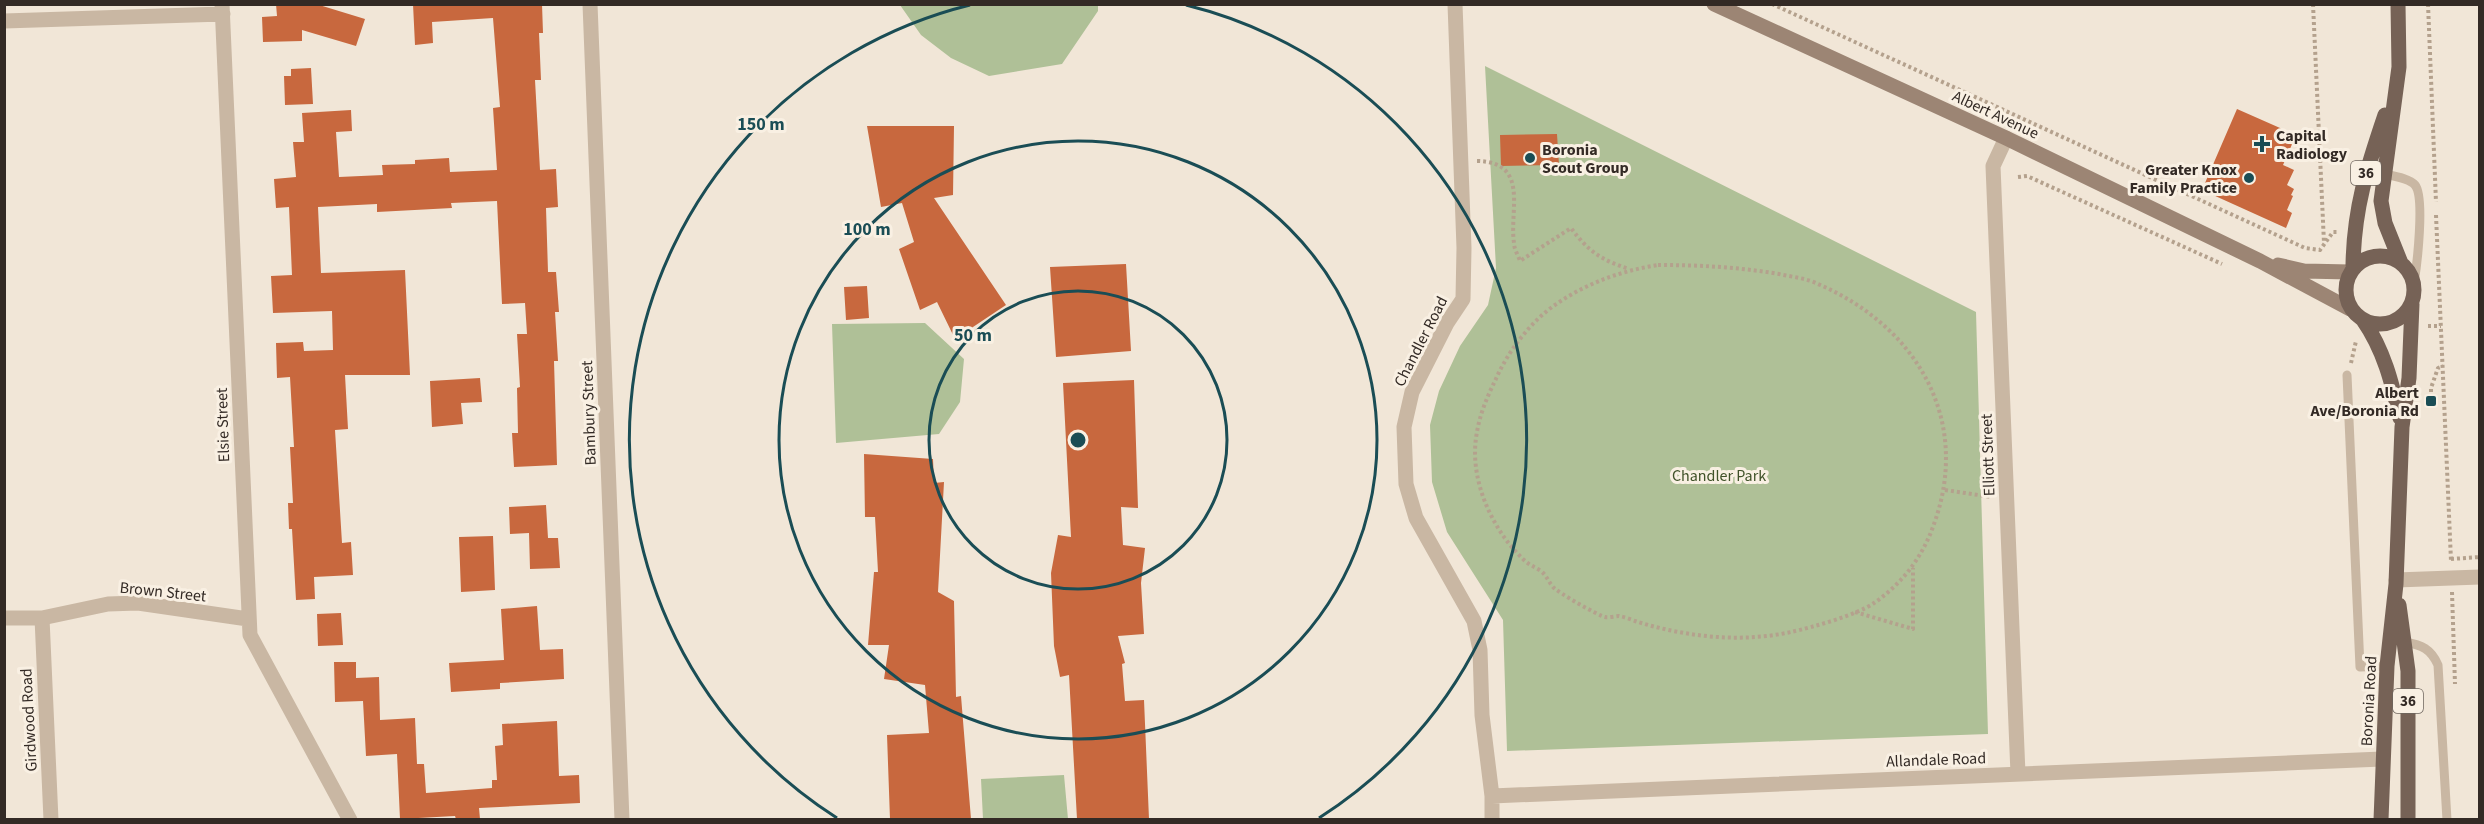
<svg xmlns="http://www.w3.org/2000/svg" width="2484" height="824" font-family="'Source Sans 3',sans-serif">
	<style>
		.green { fill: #afc097 }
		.building { fill: #c8683e }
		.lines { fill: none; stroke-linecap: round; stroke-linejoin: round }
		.path { stroke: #b4a18d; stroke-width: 4; stroke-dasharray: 3 3; stroke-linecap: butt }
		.service { stroke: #c9b7a3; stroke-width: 9 }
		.minor { stroke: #c9b7a3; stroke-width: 15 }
		.secondary { stroke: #9c8574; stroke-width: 15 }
		.primary { stroke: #766256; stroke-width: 15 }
		.ring { fill: none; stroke: #1a4d55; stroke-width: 3 }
		.poi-dot { fill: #1a4d55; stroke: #f9f0e3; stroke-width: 2 }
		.labels { text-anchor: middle; stroke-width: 6; stroke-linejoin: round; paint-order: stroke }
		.shield { fill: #f9f0e3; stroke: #6e655e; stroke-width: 1.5 }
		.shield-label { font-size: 15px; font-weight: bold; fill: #332a25 }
		.street-label { font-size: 16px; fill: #332a25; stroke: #f9f0e3 }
		.poi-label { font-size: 16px; font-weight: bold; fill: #332a25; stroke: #f9f0e3; text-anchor: start }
		.park-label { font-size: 16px; fill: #405229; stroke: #f9f0e3 }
		.centre { fill: #1a4d55; stroke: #f9f0e3; stroke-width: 3 }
		.ring-label { font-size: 18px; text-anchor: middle; font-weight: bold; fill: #1a4d55; stroke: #f9f0e3; stroke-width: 6; stroke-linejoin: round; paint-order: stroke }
	</style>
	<rect width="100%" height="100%" fill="#f1e6d7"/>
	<path class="green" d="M1098 5V11L1062 64 989 76 951 58 921 35 900 5Z
		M1485 66 1976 312 1988 734 1507 751 1503 620 1447 532 1432 482 1430 425 1439 391 1460 346 1488 305 1496 268Z
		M925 323 964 359 960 402 939 434 836 443 832 324Z
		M1064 775 1068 819H983L981 779Z"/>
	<path class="building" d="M276 4H316L365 19 356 46 302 30V41L263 42 262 17 277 16Z
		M413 4H542L543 33H539L541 80H535L540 170 556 169 558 207 546 208 548 272H556L559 312H555L558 361H554L557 465 514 467 512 433H518L517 388 520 387 517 334H527L525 303 502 304 497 201 451 203 452 208 377 212V204L318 207 321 273 405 270 410 375H345L348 429 335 430 342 543 351 542 353 575 314 577 315 599 296 600 292 529H289L288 503H293L290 447H294L290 377 277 378 276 343 303 342 304 351 333 350 332 311 273 313 271 276 292 275 289 207 276 208 274 179 296 177 293 142H304L302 113 351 110 352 131 336 132 339 177 383 175 382 165 415 164V160L449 158 450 172 497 170 493 108 500 107 493 18 432 22 433 43 415 45Z
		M311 68 313 104 285 105 284 76H291V69Z
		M2237 109 2296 135 2283 165 2294 170 2287 185 2294 189 2291 195 2293 196 2287 210 2292 213 2286 228 2202 190Z
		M867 126H954L953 195 934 198 1006 305 955 339 937 302 920 310 899 249 914 242 902 203 881 207Z
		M1557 134 1559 165 1501 166 1500 135Z
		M1126 264 1131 351 1056 357 1050 267Z
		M867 286 869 318 846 320 844 287Z
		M480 378 482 402 461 403 463 424 432 427 430 381Z
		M1134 380 1138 508 1121 507 1123 545 1145 548 1141 583 1144 634 1118 636 1125 663 1122 664 1125 701 1144 700 1149 819H1077L1069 675 1060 677 1054 646 1051 573 1058 535 1071 537 1063 383Z
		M864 454 933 459 934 483 944 482 938 592 954 601 956 697 961 696 971 819H890L887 735 929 733 925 685 884 679 889 645H868L874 572H878L875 517H865Z
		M546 505 548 538H558L560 568 530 569 529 533 510 534 509 507Z
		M493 536 495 590 461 592 459 537Z
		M537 606 540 650 563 649 564 679 500 683V689L451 692 449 663 504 660 501 609Z
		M341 613 343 645 318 646 317 614Z
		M334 662H356V678L379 677 380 720 415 718 417 764H424L426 793 492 788V780H497L495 746 503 745 502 724 557 721 559 776 579 775 580 803 479 808 480 819H456L455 816 400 819 397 754 366 756 363 701 335 702Z"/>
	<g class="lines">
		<path class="path" d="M1772 4 2305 248 2320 250 2333 232H2339
			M2313 4 2324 243
			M2428 4 2436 202
			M1477 161C1530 162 1509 210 1514 243 1514 249 1518 255 1520 261L1571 228C1588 251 1601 260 1629 269
			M2018 177 2027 176 2222 264
			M2436 215 2451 561
			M1658 265C1699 265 1738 267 1779 274 1792 277 1806 278 1818 284 1916 326 1972 419 1934 524 1923 556 1903 583 1874 603 1857 615 1813 627 1791 632 1741 643 1687 637 1638 622 1632 620 1625 617 1619 616 1616 616 1608 618 1605 617 1599 616 1557 592 1553 587 1548 581 1547 576 1541 571 1535 567 1529 565 1524 560 1491 529 1468 477 1477 432 1480 414 1487 397 1495 381 1507 353 1528 325 1552 307 1584 284 1620 271 1658 265Z
			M2428 326H2441
			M2351 363 2356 341
			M2431 398V388L2438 368 2443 366
			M1945 490 1992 497
			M2451 559 2480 557
			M2452 592 2455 684
			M1855 612 1913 629V568"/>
		<path class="service" d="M2384 174C2393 176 2409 178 2415 185 2425 197 2417 265 2414 283
			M2347 375 2360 667 2387 666
			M2405 642C2422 645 2431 649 2438 665L2447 820"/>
		<path class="minor" d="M222 4 250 635 350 820
			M590 4 622 820
			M1455 4 1464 248 1463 299 1447 323 1412 392 1404 427 1406 484 1416 518 1474 621 1480 650 1482 715 1492 796V820
			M4 21 223 14
			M2006 138 1993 166 2018 774
			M2396 580 2480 577
			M4 618H42L108 604 138 603 248 619
			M42 618 51 820
			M1492 796 2382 759"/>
		<path class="secondary" d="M1714 4 2006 138 2260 261 2350 309
			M2278 265 2304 271 2350 272"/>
		<path class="primary" d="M2398 4 2399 67 2381 201 2385 223 2401 263
			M2346 290a34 34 0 1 1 68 0a34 34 0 1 1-68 0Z
			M2353 265C2354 208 2367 168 2385 115
			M2363 320C2384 350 2392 383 2400 418
			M2399 605 2408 671V820
			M2381 820 2387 666 2396 584 2402 427 2409 378 2412 304"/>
	</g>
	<g class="ring">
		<circle cx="1078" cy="440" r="149"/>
		<circle cx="1078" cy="440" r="299"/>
		<path d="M837 818A448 448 0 0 1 970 5M1186 5A448 448 0 0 1 1319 818"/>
	</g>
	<g class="poi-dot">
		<path d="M2259 135h6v6h6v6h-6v6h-6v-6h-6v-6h6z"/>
		<circle cx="1530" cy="158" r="6"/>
		<circle cx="2249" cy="178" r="6"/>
		<rect x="2425" y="395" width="12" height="12" rx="3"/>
	</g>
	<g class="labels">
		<g class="shield">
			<rect x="2351" y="161" width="30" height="24" rx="4.5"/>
			<rect x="2393" y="689" width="30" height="24" rx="4.5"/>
		</g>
		<g class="shield-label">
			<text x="2366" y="178">36</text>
			<text x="2408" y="706">36</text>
		</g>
		<g class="street-label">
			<text transform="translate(1996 114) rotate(25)" y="6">Albert Avenue</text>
			<text transform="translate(1420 341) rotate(-63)" y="6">Chandler Road</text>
			<text transform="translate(588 413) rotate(-92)" y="6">Bambury Street</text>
			<text transform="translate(222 425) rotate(-92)" y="6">Elsie Street</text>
			<text transform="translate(1987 455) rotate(-92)" y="6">Elliott Street</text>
			<text transform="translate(163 591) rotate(6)" y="6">Brown Street</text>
			<text transform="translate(2368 701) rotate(-87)" y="6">Boronia Road</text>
			<text transform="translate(28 720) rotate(-93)" y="6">Girdwood Road</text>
			<text transform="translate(1936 759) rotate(-2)" y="6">Allandale Road</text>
		</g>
		<g class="poi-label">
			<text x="2276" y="141">Capital<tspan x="2276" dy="18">Radiology</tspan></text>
			<text x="1542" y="155">Boronia<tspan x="1542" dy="18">Scout Group</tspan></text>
			<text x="2237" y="175" text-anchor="end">Greater Knox<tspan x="2237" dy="18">Family Practice</tspan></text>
			<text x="2419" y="398" text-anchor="end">Albert<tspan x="2419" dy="18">Ave/Boronia Rd</tspan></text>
		</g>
		<g class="park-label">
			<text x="1719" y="481">Chandler Park</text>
		</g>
	</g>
	<circle cx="1078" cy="440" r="9" class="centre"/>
	<g class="ring-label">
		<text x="761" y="130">150 m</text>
		<text x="867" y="235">100 m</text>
		<text x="973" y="341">50 m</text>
	</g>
	<rect width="2484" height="824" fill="none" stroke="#332a25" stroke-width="12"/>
</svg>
